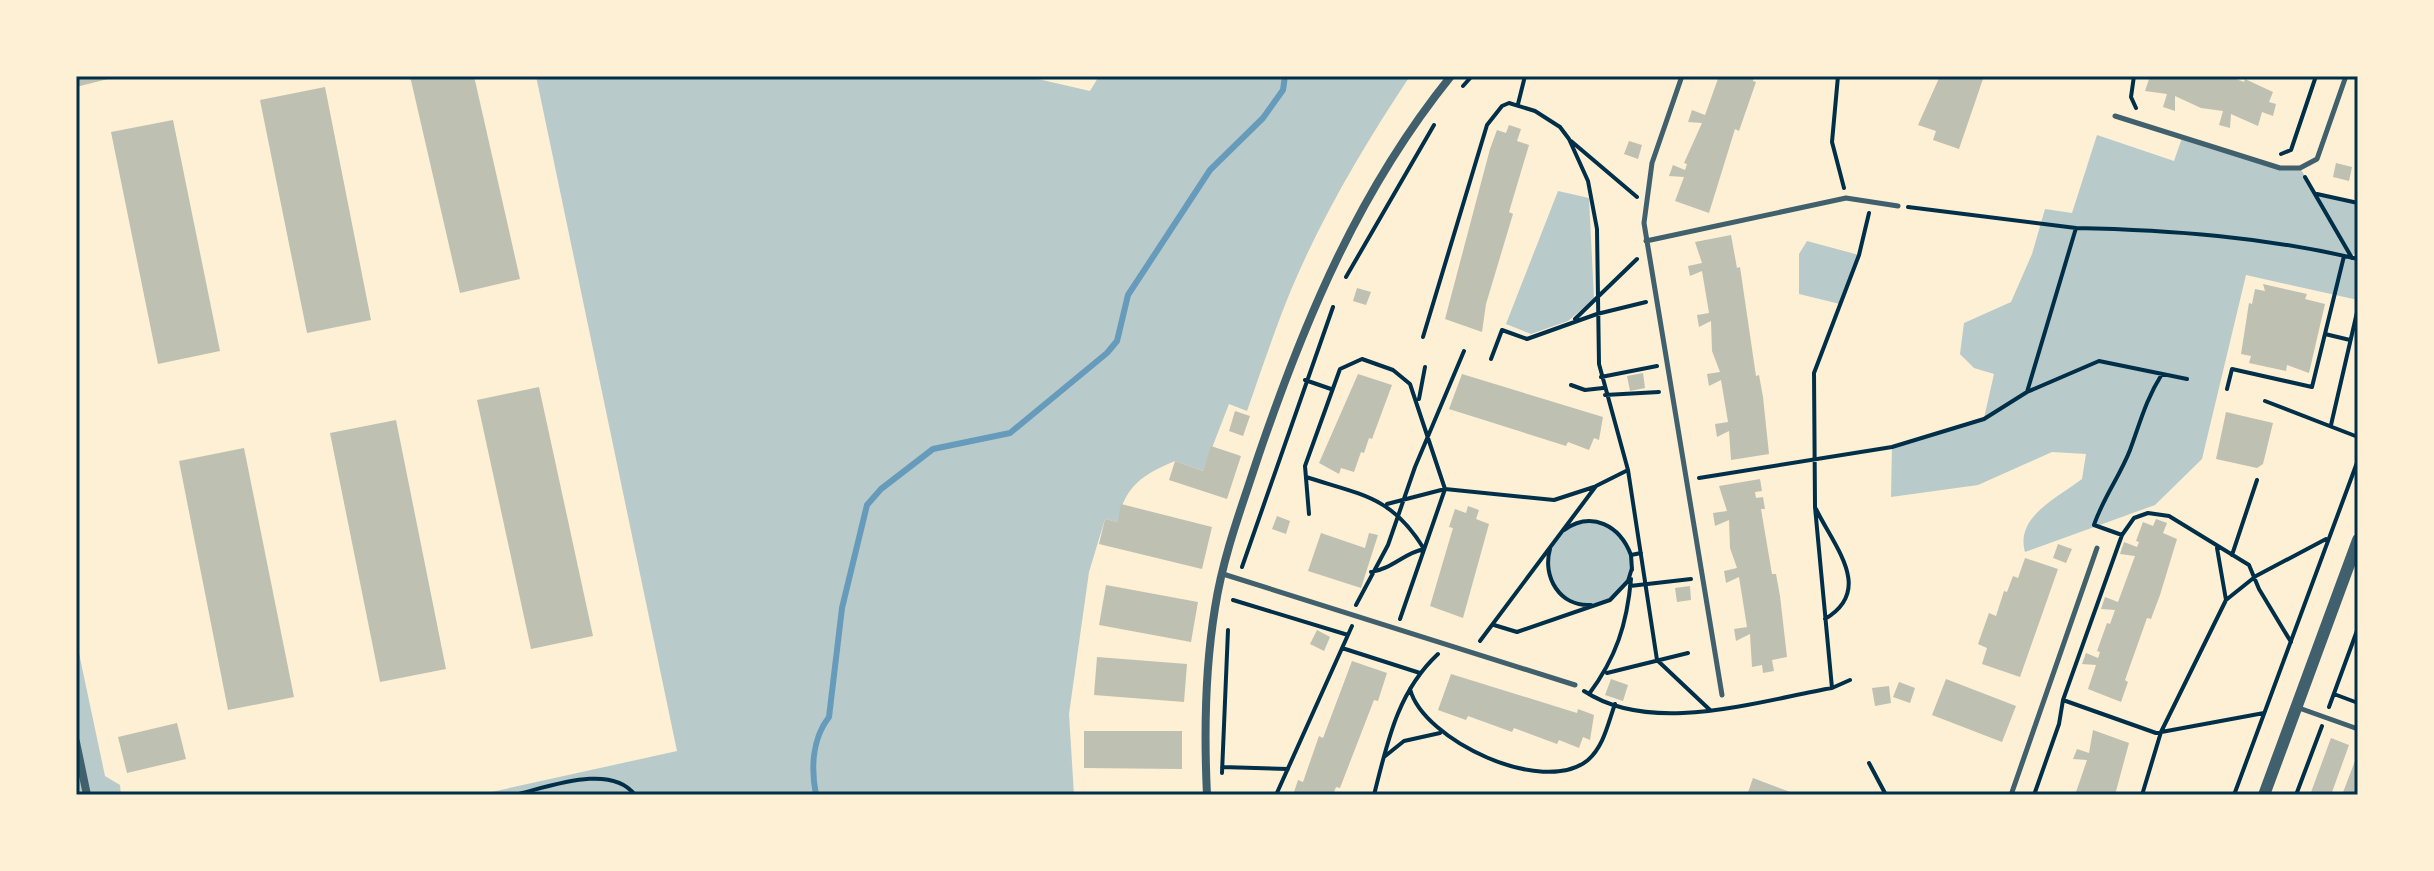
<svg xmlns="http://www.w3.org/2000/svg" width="2434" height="871" font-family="Quicksand,sans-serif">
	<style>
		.green { fill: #b9caca }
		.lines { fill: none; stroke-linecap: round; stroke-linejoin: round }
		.stream { stroke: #669bbc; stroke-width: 6 }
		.building { fill: #bec0b2 }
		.path { stroke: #003049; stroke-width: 4 }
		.service { stroke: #3f606c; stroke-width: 5 }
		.minor { stroke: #3f606c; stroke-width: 8 }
		.tertiary { stroke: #3f606c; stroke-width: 12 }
		.neatline { fill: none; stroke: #003049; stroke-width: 3 }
	</style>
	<rect width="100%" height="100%" fill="#fdf0d5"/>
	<path class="green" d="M536 76H1025L1090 91 1099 76H1410C1365 144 1323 214 1291 290 1275 329 1261 371 1247 411L1229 404 1203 471 1175 461C1142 475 1126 485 1117 522L1105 519 1089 572 1069 714 1074 795H478L677 751Z
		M2097 135 2174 161 2182 138 2280 168H2300L2316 194 2358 203V245L2352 258 2358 259V300L2246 275 2202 459 2155 505 2025 552C2015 517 2057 498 2082 479L2086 454 2052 452 1978 485 1891 497 1892 447 1984 418 1994 374 1974 368 1960 354 1964 323 2011 302 2032 254 2045 209 2072 213Z
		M1558 191 1589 198 1594 299 1568 321 1531 334 1506 324Z
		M1807 241 1859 255 1840 304 1799 294V254Z
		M1549 563a41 41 0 1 1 82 0a41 41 0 1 1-82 0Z
		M76 639 105 776 120 785 121 795H76Z"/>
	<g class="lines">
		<path class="stream" d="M816 795C811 769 812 739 829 717L842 608 867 505 881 489 933 449 1010 433 1107 353 1117 341 1128 295 1210 170 1263 118 1283 90 1285 76"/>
	</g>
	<path class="building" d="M76 76H116V77L76 87Z
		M410 76H474L520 279 460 293Z
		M1719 76H1754L1753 81 1756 82 1739 131 1735 129 1709 213 1675 201 1684 177 1669 176 1673 165 1685 170 1687 164 1684 163 1702 123 1688 122 1692 110 1705 115Z
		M1940 76H1984L1959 149 1933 140 1936 131 1918 125Z
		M2150 76H2228L2244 82 2245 79 2273 92 2269 102 2276 104 2273 116 2262 112 2258 126 2231 114 2230 128 2219 125 2223 111 2201 108 2175 96V111L2163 107 2167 94 2145 91Z
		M325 87 371 320 307 333 260 100Z
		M173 120 220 351 158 364 111 132Z
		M1509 125 1521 129 1517 141 1529 145 1509 212 1513 214 1486 304 1482 332 1445 319 1490 149 1497 130 1506 133Z
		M1629 141 1642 145 1638 159 1624 154Z
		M2336 163 2352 167 2349 181 2333 177Z
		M1731 235 1737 268 1740 267 1756 376 1759 375 1763 397 1769 454 1731 460 1729 431 1717 437 1715 424 1728 422 1721 380 1709 386 1707 374 1720 372 1712 351 1711 321 1699 327 1697 315 1709 313 1702 271 1690 276 1688 266 1702 263 1695 242Z
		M2263 284 2307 294 2305 299 2325 304 2309 373 2287 365 2286 371 2249 363 2251 356 2241 354 2249 303 2252 304 2255 289 2265 291Z
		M1357 288 1371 292 1366 305 1353 301Z
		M1643 373 1645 388 1630 391 1627 376Z
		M1358 374 1392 385 1372 439 1369 438 1364 453 1361 452 1354 472 1341 468 1339 474 1319 463Z
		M1462 374 1603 417 1599 440 1594 438 1589 450 1568 442 1566 446 1449 409Z
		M539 387 593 636 531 649 477 400Z
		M1235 411 1250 416 1243 436 1229 431Z
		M2226 412 2273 423 2263 464 2257 468 2216 459Z
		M396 420 446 669 380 682 330 433Z
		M1211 446 1241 456 1227 499 1169 480 1175 461 1203 471Z
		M244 448 294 697 228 710 179 461Z
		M1760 479 1762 491 1755 492 1756 498 1763 497 1765 509H1761L1772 574H1776L1780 596 1787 657 1772 660 1774 671 1763 673 1762 665 1752 667 1750 634 1736 641 1734 629 1747 627 1739 577 1726 583 1724 571 1737 568 1730 548 1729 520 1715 526 1713 513 1727 511 1719 486Z
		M1121 504 1212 527 1202 569 1099 544 1105 519 1117 522Z
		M1468 506 1479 510 1476 519 1489 524 1463 618 1430 606 1453 528 1449 527 1455 509 1466 513Z
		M1277 516 1290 521 1286 534 1272 529Z
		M2156 519 2167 523 2163 533 2177 539 2160 595 2151 619 2147 618 2125 680 2128 682 2121 702 2088 689 2096 665 2082 664 2086 653 2098 658 2100 652 2097 651 2107 623 2110 624 2115 610 2101 609 2105 597 2118 602 2135 556 2120 554 2124 542 2137 547 2139 542 2136 541 2143 522 2153 526Z
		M1321 533 1365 548 1369 533 1378 535 1361 588 1308 571Z
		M2058 544 2072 549 2066 563 2053 558Z
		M2025 558 2058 569 2020 677 1982 664 1987 648 1978 644 1989 613 1996 616 2004 591 2007 592 2013 576 2018 578Z
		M1106 585 1198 602 1191 642 1099 625Z
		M1690 586 1691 600 1677 602 1675 588Z
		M1317 630 1330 637 1324 651 1310 644Z
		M1097 657 1187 664 1184 702 1094 695Z
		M1352 661 1387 673 1378 701 1374 700 1340 788 1336 787 1333 795H1293L1298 780 1303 782 1319 736 1323 738Z
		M1451 674 1577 713 1578 709 1594 715 1590 740 1583 737 1579 748 1559 740 1557 744 1514 728 1512 732 1468 716 1466 720 1438 710Z
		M1611 679 1628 685 1623 701 1605 695Z
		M1946 679 2016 706 2002 742 1932 715Z
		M1899 682 1915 688 1910 703 1893 697Z
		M1889 686 1891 703 1875 706 1872 688Z
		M177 723 186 759 127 773 118 737Z
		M2093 730 2129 743 2115 795H2075L2087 760 2073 759 2077 749 2089 753Z
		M1084 731H1182V769L1084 768Z
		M2331 738 2349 745 2331 795H2310Z
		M2358 753V795H2342Z
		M1753 778 1790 792 1789 795H1747Z"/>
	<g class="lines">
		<path class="path" d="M1838 76 1832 142 1844 188
			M2134 76 2131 97 2136 108
			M1463 86 1472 76
			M1518 104 1525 76
			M1571 141 1637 197
			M2281 154 2291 150 2316 76
			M2305 177 2352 258
			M2317 194 2358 203
			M1908 207 2076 228
			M1346 277 1434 125
			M1575 319 1637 259
			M2325 334 2350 340
			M1423 337 1487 125 1502 106 1509 103 1535 111 1560 127 1569 139 1588 181 1597 229 1599 364 1628 470 1657 660 1710 710
			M1491 359 1502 330 1527 339 1597 314 1646 302
			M1601 377 1657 366
			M1305 380 1331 389
			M1571 385 1585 390 1603 388
			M2227 389 2232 369 2312 387 2344 256
			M2027 392 2076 228C2171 230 2265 237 2358 259
			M1605 395 1659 392
			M1419 399 1425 367
			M2265 401 2358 437
			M2331 425 2358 308
			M1306 477C1361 495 1392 496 1424 549 1404 553 1392 569 1371 572
			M1699 478 1892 447 1984 419 2027 392 2099 361 2187 379
			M1387 504 1445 489 1554 500 1594 487
			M1816 509C1835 548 1874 590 1825 619
			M1309 514 1305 466 1340 369 1362 359 1393 370 1410 384 1445 489 1400 619
			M1564 530C1592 510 1620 526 1631 555
			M2122 535 2094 525C2103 498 2120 476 2130 450 2140 423 2146 399 2162 374
			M2217 548 2226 600
			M1550 549C1542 577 1560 607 1591 605
			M2232 555 2257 480
			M1242 567 1333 307
			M1632 570 1631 555 1641 553
			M1630 586 1691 579
			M1233 600 1348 635
			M1356 605 1388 545 1415 467 1464 351
			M1494 625 1517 632 1610 600 1628 581 1632 568
			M1480 641 1596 486 1628 470
			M1342 648 1420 673
			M1607 673 1688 653
			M1832 688 1815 507 1814 373 1859 255 1869 213
			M1410 689C1423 740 1543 797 1588 760 1604 746 1608 723 1615 704
			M1584 691C1652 736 1758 701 1832 688L1850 680
			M1589 694C1616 658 1627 624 1631 579
			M2334 694 2358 703
			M2063 700 2156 733 2264 713
			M2329 707 2358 628
			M1384 757 1404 741 1440 733
			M1869 763 1886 795
			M1222 767 1288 769
			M1222 773 1228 630
			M514 795C546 788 611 762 635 795
			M1276 795 1352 626
			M1374 795C1387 744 1397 692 1438 654
			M2034 795 2059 724 2063 700 2122 535 2134 518 2148 513 2169 516 2249 565 2259 589 2291 642
			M2142 795 2161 732 2226 600 2256 576 2326 539
			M2234 795 2358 460
			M2296 795 2322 726"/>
		<path class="service" d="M1682 76 1652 163 1644 223 1722 695
			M2115 116 2280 168H2300L2317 159 2346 76
			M1646 241 1846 198 1898 206
			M1223 574 1575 685
			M2299 708 2358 729
			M2011 795 2097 548"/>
		<path class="minor" d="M76 742 87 795
			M1207 795C1204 733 1205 669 1215 608 1223 556 1242 506 1258 457 1305 319 1359 190 1451 76"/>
		<path class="tertiary" d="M2264 795 2358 540"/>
	</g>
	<rect width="2434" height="871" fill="none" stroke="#fdf0d5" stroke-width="156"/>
	<rect x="78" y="78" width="2278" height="715" class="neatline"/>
</svg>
